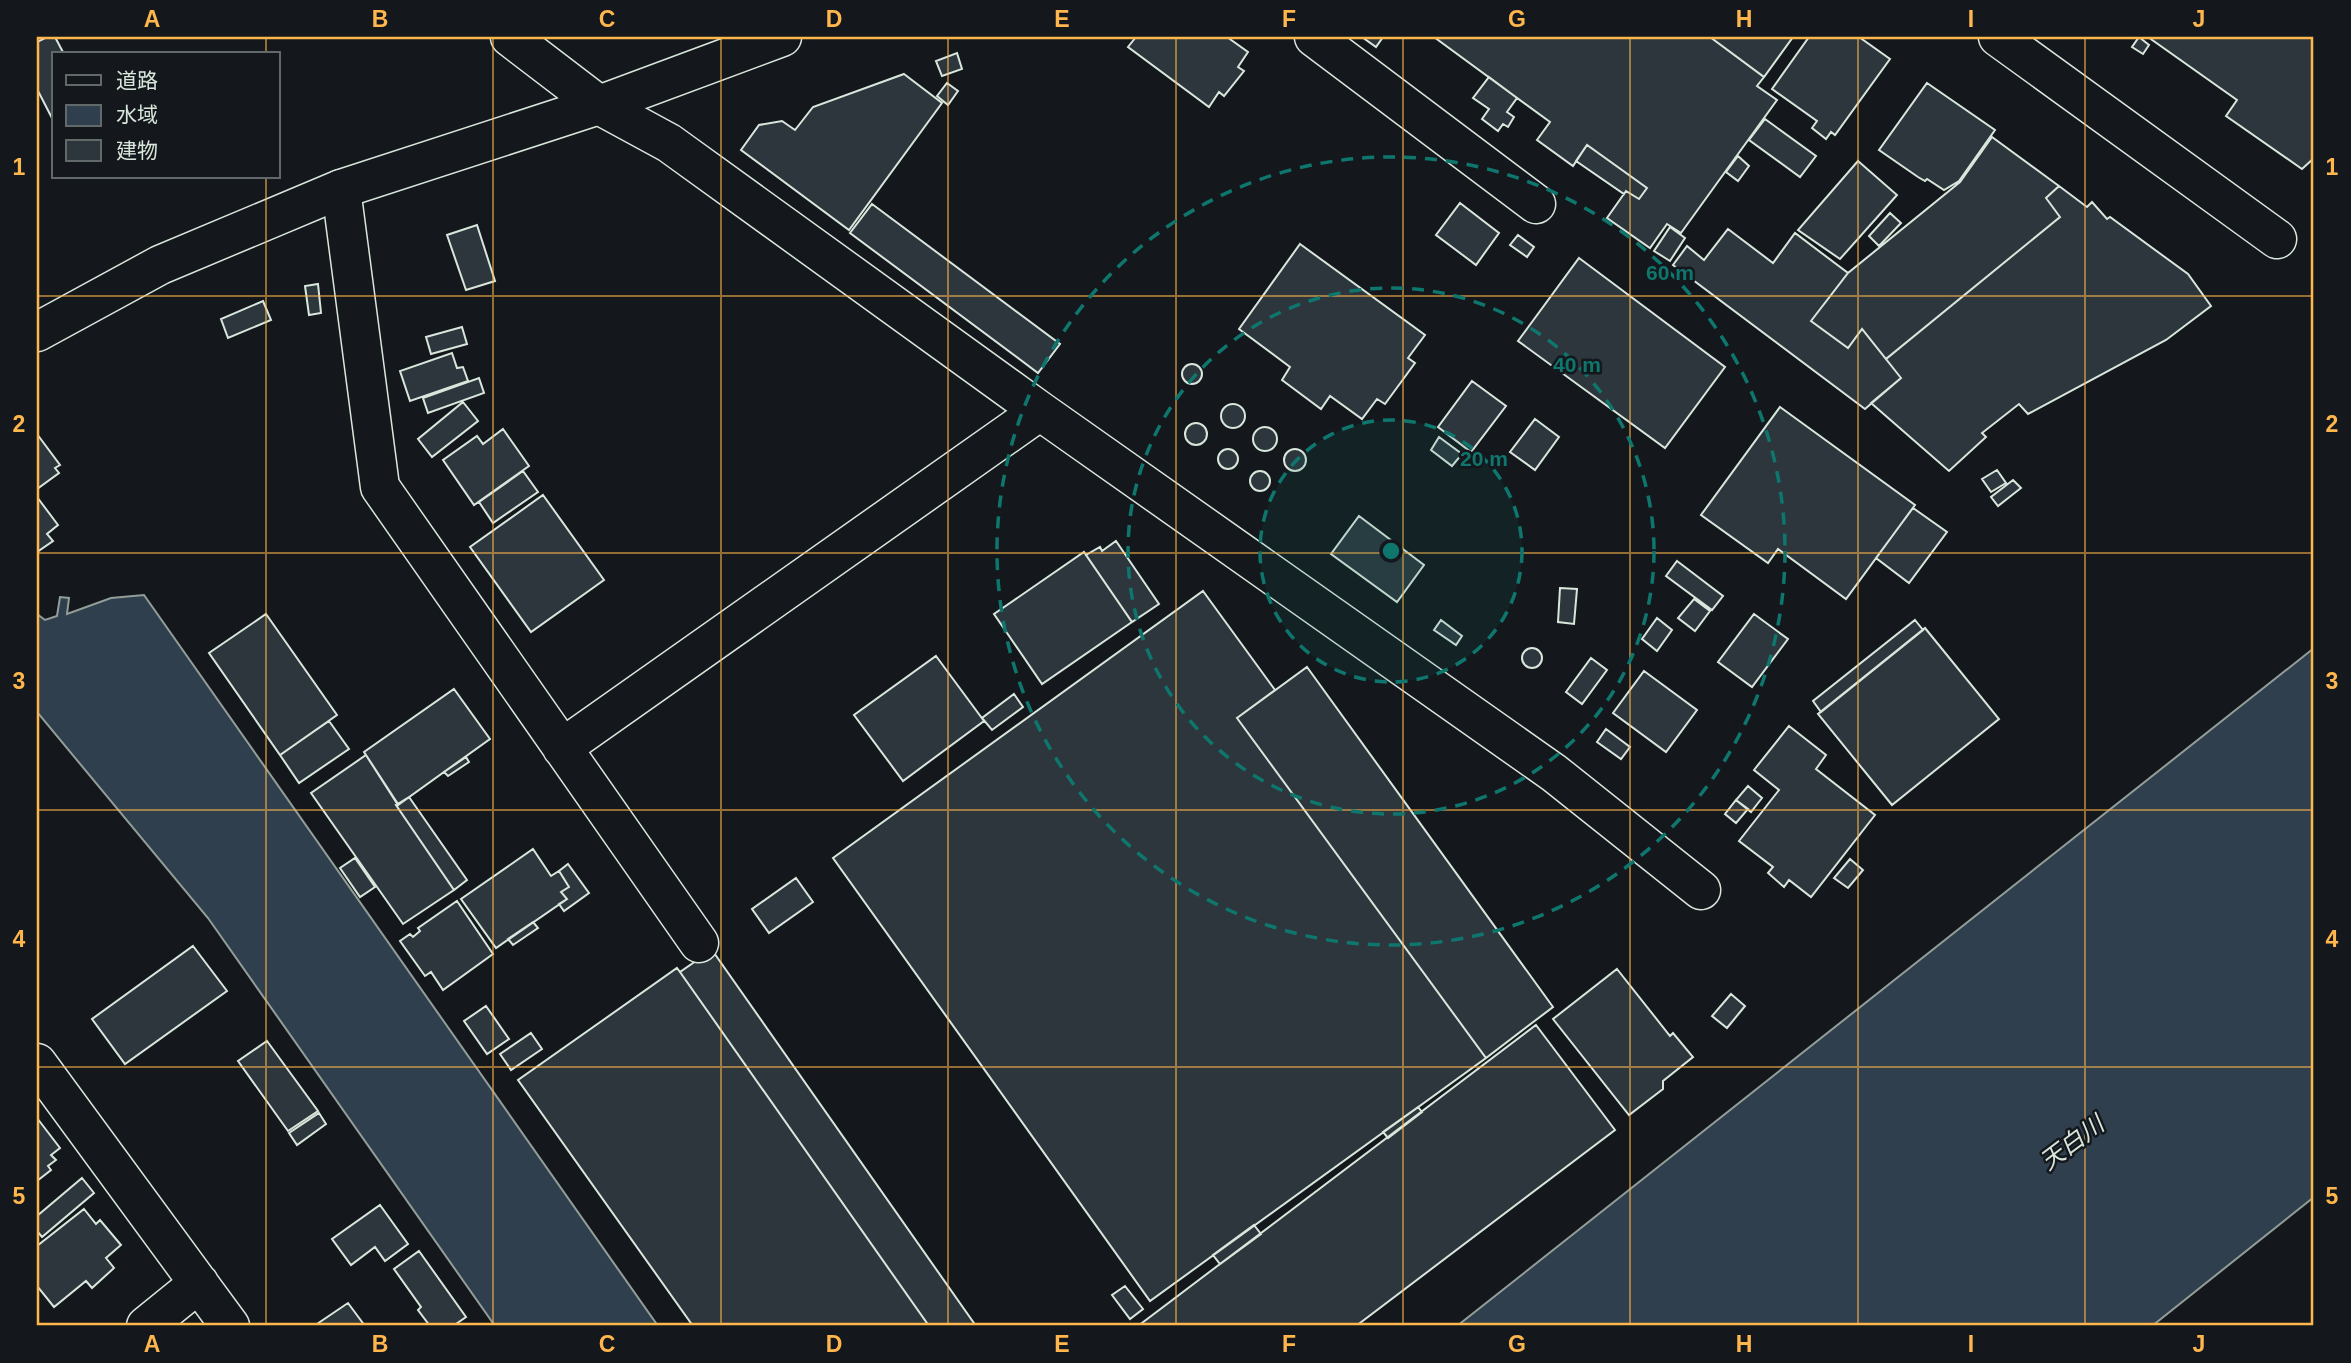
<svg xmlns="http://www.w3.org/2000/svg" width="2351" height="1363" font-family="Helvetica,'Noto Sans JP',sans-serif">
	<style>
		.water { fill: #2f3f4d; stroke: #939e99; stroke-width: 2 }
		.building { fill: #2c363c; stroke: #d8e6dc; stroke-width: 2 }
		.lines { fill: none; stroke-linecap: round; stroke-linejoin: round }
		.minor-casing { stroke: #d8e6dc; stroke-width: 41 }
		.tertiary-casing { stroke: #d8e6dc; stroke-width: 41 }
		.minor { stroke: #14181c; stroke-width: 38 }
		.tertiary { stroke: #14181c; stroke-width: 38 }
		.grid { fill: none; stroke: #ffb74d; stroke-width: 2; stroke-opacity: 0.55 }
		.ring { fill: none; stroke: #0f766e; stroke-width: 3.5; stroke-dasharray: 12 9 }
		.labels { text-anchor: middle; stroke-width: 5; stroke-linejoin: round; paint-order: stroke }
		.water-label { font-size: 24px; font-style: italic; fill: #d8e6dc; stroke: #14181c }
		.centre { fill: #0f766e; stroke: #14181c; stroke-width: 3.5 }
		.ring-label { font-size: 21px; text-anchor: middle; font-weight: bold; fill: #0f766e; stroke: #14181c; stroke-width: 5; stroke-linejoin: round; paint-order: stroke }
		.neatline { fill: none; stroke: #ffb74d; stroke-width: 2.5 }
		.grid-label { font-size: 23px; text-anchor: middle; font-weight: bold; fill: #ffb74d }
	</style>
	<rect width="100%" height="100%" fill="#14181c"/>
	<path class="water" d="M144 595 658 1326H495L208 918 37 712V614L45 620 57 616 60 597 69 598 67 614 111 598Z
		M2314 648V1197L2152 1326H1457Z"/>
	<path class="building" d="M47 37H55L64 54H54V122L37 89V42Z
		M1136 37H1227L1248 52 1238 67 1244 71 1224 96 1219 92 1209 107 1128 47Z
		M1362 37H1383L1376 47Z
		M1434 37H1710L1764 77 1757 86 1777 100 1681 233 1667 224 1650 248 1607 218 1626 191 1639 199 1647 188 1587 145 1573 166 1537 140 1550 122Z
		M1710 37H1793L1764 77Z
		M1809 37H1859L1890 59 1835 135 1831 132 1826 139 1812 128 1817 121 1772 89Z
		M2139 37 2149 45 2143 54 2132 47Z
		M2148 37H2314V158L2302 169 2226 116 2237 100Z
		M957 53 962 69 942 76 936 61Z
		M904 74 942 103 849 230 741 150 759 125 782 121 795 130 813 107Z
		M1489 77 1517 98 1507 112 1514 117 1508 127 1503 124 1498 131 1482 119 1489 109 1473 98Z
		M947 83 958 91 948 105 937 96Z
		M1927 83 1995 130 1959 181 1944 190 1927 179 1925 181 1918 177 1879 150Z
		M1765 119 1816 156 1800 177 1749 140Z
		M1992 137 2059 186 2046 198 2060 217 1886 359 1862 329 1848 348 1811 321 1848 273 1960 182Z
		M1587 145 1647 188 1639 199 1626 191 1624 194 1576 161Z
		M1738 156 1749 166 1738 181 1726 172Z
		M1858 161 1897 195 1840 259 1798 230Z
		M2059 186 2087 207 2092 202 2107 219 2110 217 2188 274 2211 306 2166 340 2028 414 2019 404 1982 433 1986 437 1949 471 1871 403 1901 378 1886 359 2060 217 2046 198Z
		M1460 203 1499 233 1476 265 1436 235Z
		M872 204 1060 344 1038 373 850 233Z
		M1890 213 1901 223 1879 246 1869 236Z
		M477 225 495 281 466 290 447 235Z
		M1670 227 1685 238 1670 261 1654 251Z
		M1728 229 1773 263 1795 233 1848 273 1811 321 1848 348 1862 329 1901 378 1865 409 1673 265 1687 246 1704 260Z
		M1518 235 1534 247 1527 257 1510 245Z
		M1300 244 1425 335 1408 358 1415 363 1385 404 1377 399 1362 419 1330 396 1321 409 1282 380 1290 367 1239 329Z
		M1579 258 1725 367 1665 448 1518 341Z
		M318 284 321 313 309 315 305 286Z
		M263 301 271 320 228 338 221 319Z
		M462 327 467 344 431 354 426 337Z
		M452 353 457 368 463 367 468 381 410 401 400 371Z
		M1182 374a10 10 0 1 1 20 0a10 10 0 1 1-20 0Z
		M479 378 484 393 428 413 423 398Z
		M1472 381 1506 406 1471 452 1438 427Z
		M463 402 478 421 432 457 418 439Z
		M1221 416a12 12 0 1 1 24 0a12 12 0 1 1-24 0Z
		M1780 407 1915 505 1846 599 1778 549 1768 563 1701 515Z
		M1535 419 1559 437 1535 470 1510 452Z
		M1185 434a11 11 0 1 1 22 0a11 11 0 1 1-22 0Z
		M1253 439a12 12 0 1 1 24 0a12 12 0 1 1-24 0Z
		M503 429 529 466 474 505 443 460 477 436 483 444Z
		M37 434 60 465 55 468 59 473 37 489Z
		M1439 437 1462 454 1452 466 1431 450Z
		M1218 459a10 10 0 1 1 20 0a10 10 0 1 1-20 0Z
		M1284 460a11 11 0 1 1 22 0a11 11 0 1 1-22 0Z
		M1997 470 2006 483 1991 492 1982 479Z
		M1250 481a10 10 0 1 1 20 0a10 10 0 1 1-20 0Z
		M523 471 538 492 493 523 479 502Z
		M2013 480 2021 488 1998 506 1991 497Z
		M543 495 604 580 531 632 470 547Z
		M37 497 58 525 47 534 53 541 37 552Z
		M1913 508 1947 532 1909 583 1876 558Z
		M1359 516 1424 565 1397 602 1331 554Z
		M1116 541 1159 604 1132 622 1086 555 1100 547 1102 551Z
		M1084 552 1132 622 1042 684 994 614Z
		M1677 561 1723 596 1712 610 1666 576Z
		M1560 588 1577 589 1574 624 1558 622Z
		M1203 591 1275 690 1237 718 1486 1058 1150 1301 833 858Z
		M1694 599 1710 611 1695 631 1678 618Z
		M266 614 337 715 280 755 209 653Z
		M1754 614 1788 639 1752 687 1718 662Z
		M1657 618 1672 630 1657 651 1642 639Z
		M1441 620 1462 636 1456 645 1434 630Z
		M1915 620 1923 630 1821 712 1813 701Z
		M1925 628 1999 719 1892 805 1818 714Z
		M1522 658a10 10 0 1 1 20 0a10 10 0 1 1-20 0Z
		M936 656 984 721 903 781 854 715Z
		M1591 658 1607 670 1582 704 1566 692Z
		M1307 667 1553 1007 1486 1058 1237 718Z
		M1644 671 1697 710 1666 752 1613 713Z
		M454 689 490 739 398 805 364 752Z
		M1014 694 1023 707 992 730 982 718Z
		M329 721 349 749 299 783 280 755Z
		M1789 726 1826 755 1816 769 1875 815 1811 897 1789 880 1784 887 1768 873 1773 867 1739 841 1779 790 1754 770Z
		M1606 729 1630 747 1621 759 1597 742Z
		M366 755 398 804 396 805 454 890 403 924 311 793Z
		M466 757 469 762 448 776 444 772Z
		M1748 786 1762 798 1751 812 1736 800Z
		M409 797 467 880 454 890 396 805Z
		M1736 800 1748 809 1736 823 1725 814Z
		M533 849 551 876 559 871 569 887 561 892 567 899 496 948 461 899Z
		M355 858 375 887 360 897 340 868Z
		M1850 859 1863 870 1848 888 1834 878Z
		M568 864 589 893 564 911 559 904 567 899 561 892 569 887 559 871Z
		M796 878 813 902 769 933 752 909Z
		M457 901 493 954 443 990 431 972 425 976 400 941 410 934 413 937 420 931 418 928Z
		M533 922 538 928 513 945 508 939Z
		M193 946 227 991 125 1064 92 1019Z
		M712 950 976 1326H929L680 972Z
		M677 968 680 972 929 1326H693L518 1080Z
		M1617 969 1670 1036 1673 1033 1693 1057 1663 1081V1089L1629 1115 1553 1019Z
		M1731 994 1745 1006 1727 1028 1712 1016Z
		M486 1006 509 1039 487 1054 464 1021Z
		M1536 1025 1615 1130 1356 1326H1138Z
		M531 1033 542 1049 511 1070 500 1054Z
		M267 1041 318 1111 288 1131 238 1061Z
		M1418 1107 1422 1112 1388 1138 1383 1132Z
		M319 1113 326 1124 297 1145 289 1133Z
		M37 1118 60 1148 51 1155 56 1160 48 1166 51 1170 37 1181Z
		M82 1178 94 1193 42 1237 37 1231V1216Z
		M380 1205 408 1244 385 1261 375 1247 351 1265 332 1239Z
		M84 1209 96 1224 100 1220 121 1245 106 1258 114 1268 92 1288 86 1281 54 1307 37 1286V1246Z
		M1254 1225 1261 1234 1220 1264 1213 1255Z
		M419 1251 466 1317 453 1326H430L418 1310 421 1307 394 1269Z
		M1125 1286 1143 1309 1130 1319 1112 1295Z
		M348 1303 365 1326H314Z"/>
	<g class="lines">
		<g class="minor-casing">
			<path id="minor" d="M1314 37 1536 204
				M599 105 669 143 1040 411 1554 773 1701 890
				M341 189 380 487 699 943
				M562 748 1040 411
				M37 1063 230 1326
				M146 1326 199 1283"/>
		</g>
		<g class="tertiary-casing">
			<path id="tertiary" d="M510 37 599 105
				M1998 37 2277 239
				M37 332 160 265 341 189 599 105 782 37"/>
		</g>
		<use href="#minor" class="minor"/>
		<use href="#tertiary" class="tertiary"/>
	</g>
	<path class="grid" d="M266 37V54M493 37V1326M721 37V1326M948 37V1326M1176 37V1326M1403 37V1326M1630 37V1326M1858 37V1326M2085 37V1326M266 177V1326M37 296H2314M37 553H2314M37 810H2314M37 1067H2314"/>
	<circle cx="1391" cy="551" r="131" fill="#0f766e" fill-opacity=".12"/>
	<g class="ring">
		<circle cx="1391" cy="551" r="131"/>
		<circle cx="1391" cy="551" r="263"/>
		<circle cx="1391" cy="551" r="394"/>
	</g>
	<g class="labels">
		<g class="water-label">
			<text transform="translate(2072 1143) rotate(-37)" y="8">天白川</text>
		</g>
	</g>
	<circle cx="1391" cy="551" r="10" class="centre"/>
	<g class="ring-label">
		<text x="1670" y="280">60 m</text>
		<text x="1577" y="372">40 m</text>
		<text x="1484" y="466">20 m</text>
	</g>
	<rect width="2351" height="1363" fill="none" stroke="#14181c" stroke-width="77"/>
	<rect x="52" y="52" width="228" height="126" fill="#14181c" stroke="#626a69" stroke-width="2"/>
	<rect x="66" y="75" width="35" height="10" fill="#14181c" stroke="#626a69" stroke-width="2"/>
	<text x="116" y="88" font-size="21" fill="#d8e6dc">道路</text>
	<rect x="66" y="105" width="35" height="21" fill="#2f3f4d" stroke="#626a69" stroke-width="2"/>
	<text x="116" y="122" font-size="21" fill="#d8e6dc">水域</text>
	<rect x="66" y="140" width="35" height="21" fill="#2c363c" stroke="#626a69" stroke-width="2"/>
	<text x="116" y="158" font-size="21" fill="#d8e6dc">建物</text>
	<rect x="38" y="38" width="2274" height="1286" class="neatline"/>
	<g class="grid-label">
		<text x="152" y="27">A</text>
		<text x="380" y="27">B</text>
		<text x="607" y="27">C</text>
		<text x="834" y="27">D</text>
		<text x="1062" y="27">E</text>
		<text x="1289" y="27">F</text>
		<text x="1517" y="27">G</text>
		<text x="1744" y="27">H</text>
		<text x="1971" y="27">I</text>
		<text x="2199" y="27">J</text>
		<text x="19" y="175">1</text>
		<text x="2332" y="175">1</text>
		<text x="19" y="432">2</text>
		<text x="2332" y="432">2</text>
		<text x="19" y="689">3</text>
		<text x="2332" y="689">3</text>
		<text x="19" y="947">4</text>
		<text x="2332" y="947">4</text>
		<text x="19" y="1204">5</text>
		<text x="2332" y="1204">5</text>
		<text x="152" y="1352">A</text>
		<text x="380" y="1352">B</text>
		<text x="607" y="1352">C</text>
		<text x="834" y="1352">D</text>
		<text x="1062" y="1352">E</text>
		<text x="1289" y="1352">F</text>
		<text x="1517" y="1352">G</text>
		<text x="1744" y="1352">H</text>
		<text x="1971" y="1352">I</text>
		<text x="2199" y="1352">J</text>
	</g>
</svg>
